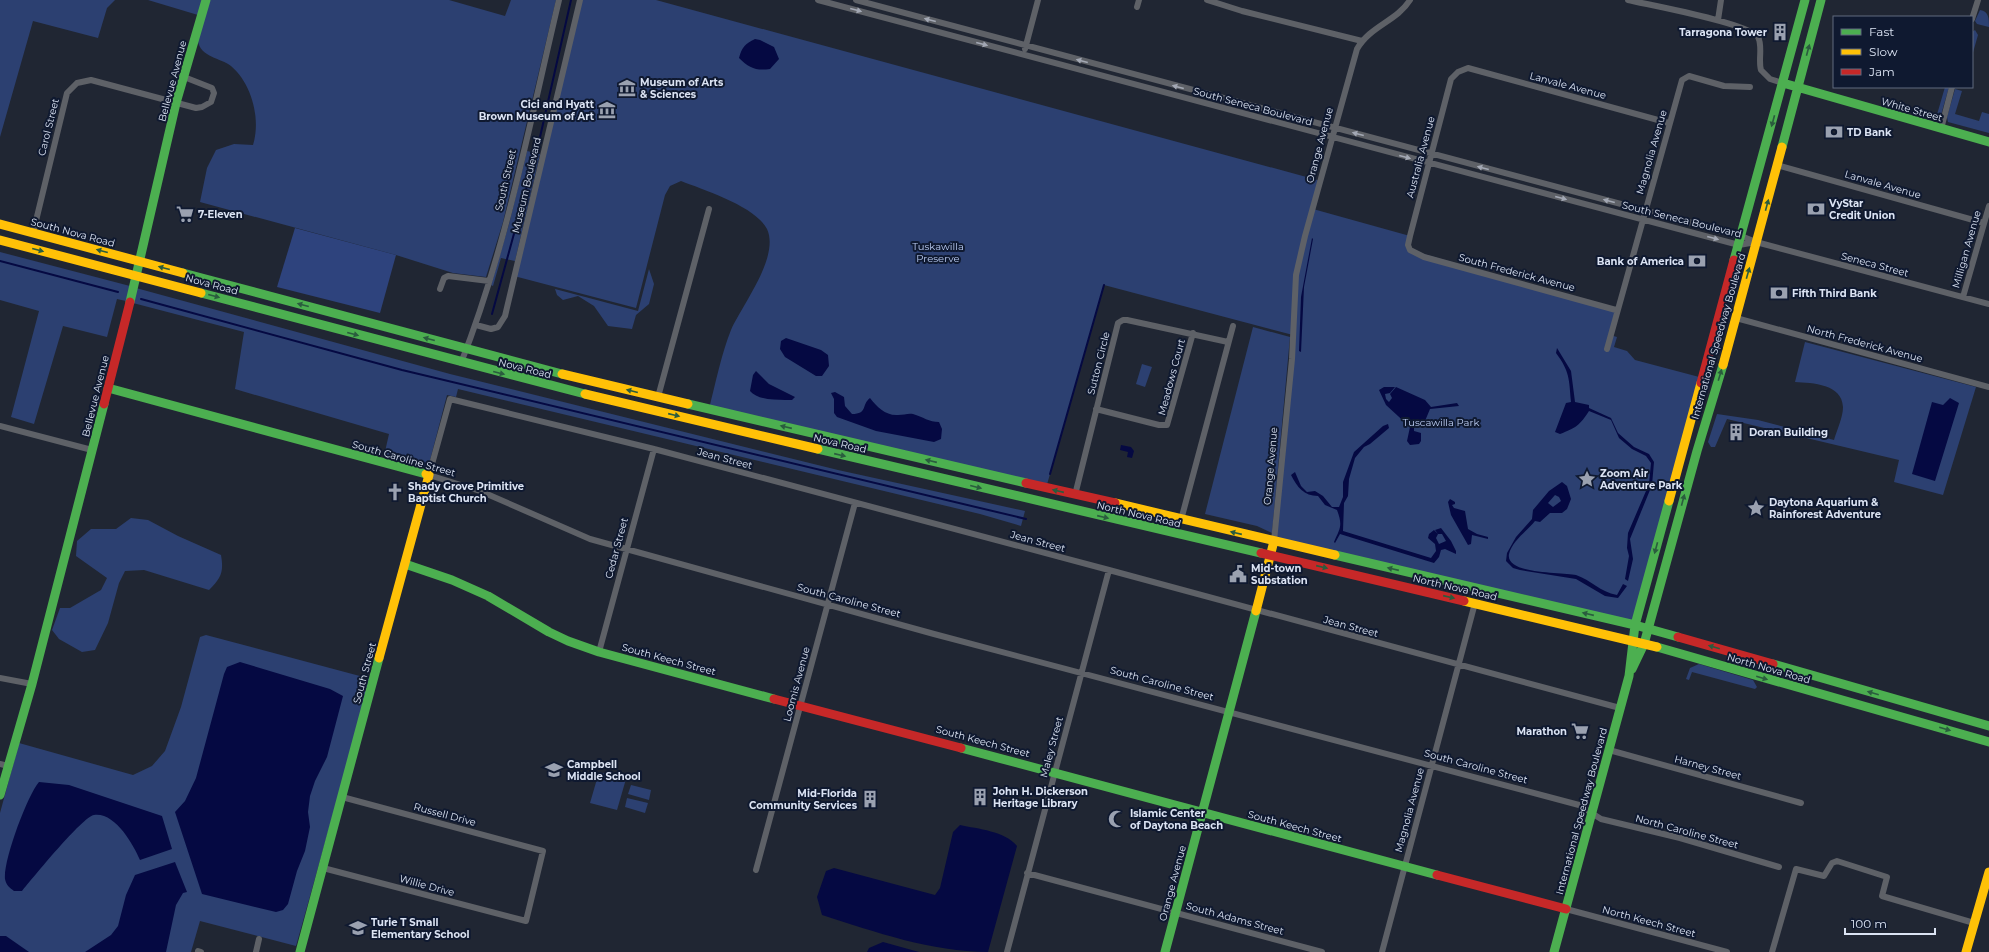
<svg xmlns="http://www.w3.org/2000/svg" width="1989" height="952" font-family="Montserrat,sans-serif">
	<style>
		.green { fill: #2c4071 }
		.forest { fill: #2e437d }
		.water { fill: #050942; fill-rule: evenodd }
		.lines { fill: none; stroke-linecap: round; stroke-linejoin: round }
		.stream { stroke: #050942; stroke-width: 2 }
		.street { stroke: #5e6167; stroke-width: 6 }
		.fast { stroke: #4caf50; stroke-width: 9 }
		.slow { stroke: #ffc107; stroke-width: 9 }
		.jam { stroke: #c62828; stroke-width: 9 }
		.oneway { fill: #a3a8b4 }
		.oneway2 { fill: #2a5c3e }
		.labels { text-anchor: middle; stroke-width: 4; stroke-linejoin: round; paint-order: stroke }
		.poi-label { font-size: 10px; font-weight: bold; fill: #dbe3f3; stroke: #0f1930; text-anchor: start }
		.street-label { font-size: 10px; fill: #dbe3f3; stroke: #0f1930 }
		.park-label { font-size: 10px; fill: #bccdf3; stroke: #0f1930 }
	</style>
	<rect width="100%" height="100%" fill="#202633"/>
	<path class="green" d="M0 0H115L107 8 98 38 33 21 0 137Z
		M148 0H203L198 15Z
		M210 0H449L505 16 511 0H556L503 222 486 277 453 273 396 255 200 202 207 168 216 150 234 144 253 145C261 119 252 84 231 66 221 58 200 57 198 41 197 32 207 10 210 0Z
		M580 0H656L1321 181 1313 209 1410 236V250L1616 310 1610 335 1617 337 1614 347 1627 351 1635 360 1703 378 1635 625 1274 541 1293 335 1104 285 1046 488 709 409C715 385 722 352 731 330 742 305 780 257 767 229 755 206 704 190 681 181L670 186 665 195 636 308 514 276Z
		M1980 10C1989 11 1989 19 1989 27L1977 24 1975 21Z
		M1975 30 1978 35 1972 56V32Z
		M1945 87H1949L1941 115 1938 119 1936 118Z
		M1955 89 1962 91 1955 114 1979 121 1982 112 1989 114V133L1948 122 1947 117Z
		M527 151 540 154 515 261 501 258 493 286 491 285 509 224Z
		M0 252 130 286 126 301 117 299 107 337 63 326 34 424 11 417 39 311 0 300Z
		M649 269 654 284 649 304 636 315 632 329 608 326 594 306 578 296 563 300 557 295 555 289 638 311Z
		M136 288 450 374 838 470 1025 511 1021 526 980 514 458 389 456 397 447 395 428 468 384 456 389 434 235 389 244 332 133 303Z
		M1253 327 1290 337 1272 533 1257 526 1205 514Z
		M1805 342 1976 387 1943 495 1894 482 1899 460 1727 419 1715 447H1711L1708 442 1717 414 1758 420 1834 440C1837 430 1843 417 1843 407 1842 384 1813 383 1795 382Z
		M1142 364 1152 367 1145 387 1136 384Z
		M131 518 148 520 178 536 221 555C224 572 221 578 209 590L144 570 125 571 119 583 108 623 95 650 82 652 59 639 52 630 60 608H70L101 590 107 578 76 556 77 541 91 529H116Z
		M206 635 371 679 296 946 200 921 191 952H0V813L19 743 133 775 152 766 165 751 181 707 200 637Z
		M1699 664 1753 680 1757 687 1755 689 1692 672 1689 680 1686 679 1690 668Z
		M599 772 626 779 617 810 590 803Z
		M631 785 651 790 649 800 628 794Z
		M627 798 648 803 645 813 625 807Z"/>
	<path class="forest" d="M295 228 396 255 380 313 277 287Z"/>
	<path class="water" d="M755 39 760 40 774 47 779 59 770 69C756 71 749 68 739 58 742 47 745 44 755 39Z
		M1312 238 1313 239 1304 287 1301 352 1299 351 1301 297Z
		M786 338 821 350 828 355 829 366 822 376H816L785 357 780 349 781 341Z
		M1557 348 1571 371 1575 402 1589 405V408L1611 418 1618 433 1634 447 1649 454 1654 462 1652 485 1630 539 1633 559 1628 581 1625 579 1629 556 1627 548 1628 533 1649 484 1651 463 1646 456 1632 449 1619 438 1611 420 1589 411C1580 425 1576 428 1560 434L1555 432 1566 403 1571 402C1569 379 1570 372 1556 353Z
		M756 371 769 384 795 397 792 400C780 400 758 401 750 391L753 375Z
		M1384 387H1395L1390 393 1385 394 1386 399 1389 402 1392 398 1390 394 1396 387 1425 400 1431 407 1457 403 1459 406 1430 409 1425 421 1414 425V431L1421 433V441L1419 444 1410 445 1407 441 1410 427 1386 405 1379 390Z
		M835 392 844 397 845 406 852 414C868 414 861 405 870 398 877 407 886 416 898 415 904 415 908 413 913 414 923 417 929 422 939 422L942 429 941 439 934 442 876 431 837 417 834 413V399L831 393Z
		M1950 398 1959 403 1935 481 1912 474 1932 402 1943 405Z
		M1388 424 1389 428 1370 444 1364 447 1355 458 1349 479 1348 496 1344 503 1343 531 1431 558 1436 551 1435 544 1428 538 1429 534 1434 530 1438 534 1436 538 1439 544 1446 541 1442 534H1438L1435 530 1441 528 1451 541 1456 551V554L1445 549 1441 550 1439 557 1434 563 1340 534 1335 543 1334 542C1340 528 1343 526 1337 510L1325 505 1318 496C1304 496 1297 487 1291 475L1295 472 1301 486 1307 492 1315 491 1323 496 1332 507H1339L1343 497V482L1354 452 1383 426Z
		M1121 445 1131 447 1134 451 1132 458 1127 457 1128 452 1120 450Z
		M1562 482 1567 486 1571 499 1567 509 1562 513H1550L1540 522 1535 521C1528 530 1512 541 1509 554 1505 575 1564 572 1576 575 1591 580 1600 592 1617 595L1623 584 1627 586 1618 598 1605 596 1576 579 1520 570 1513 568 1506 561 1507 553 1516 537 1532 519 1533 510 1549 491ZM1555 495 1559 497 1561 501 1553 507 1548 503Z
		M1450 499 1455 502V504L1452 505 1454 508 1465 511 1468 529 1477 534 1488 537V539L1472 535 1471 544 1468 545 1451 515 1448 502Z
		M240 662 330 689 343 696 327 757 315 781 310 796 308 812 310 827 305 851 297 871 288 904 283 910 276 912 202 894 175 812 185 801 196 778 224 674 227 667Z
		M39 782 69 785 162 816 172 849 140 860C133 844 115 812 94 815 82 817 33 878 22 891H14C10 888 6 885 5 879 3 861 27 796 39 782Z
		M960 825C978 829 1005 831 1017 846L988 952C932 952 875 932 822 915L817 897 826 871 834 868 935 895 940 888 953 832Z
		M175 862 187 892 183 893 176 905 166 952H85L111 935 118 926 126 895 135 875Z
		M0 936H6L29 952H0Z
		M883 942 919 952H867L869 948Z"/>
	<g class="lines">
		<path class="stream" d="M0 261 118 292
			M141 299 402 370 1026 519
			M492 314 538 146 571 0
			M1050 474 1104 285"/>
		<path class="street" d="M818 0 1739 245 1756 242
			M856 0 1741 236 1756 242 1989 304
			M1207 0 1242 11 1362 41
			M1628 0C1649 5 1749 23 1758 37 1763 46 1758 60 1761 70L1770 79 1783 83
			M1137 7 1139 0
			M1972 19 1978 0
			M1718 20 1721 0
			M1025 49 1038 0
			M1941 129 1952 87
			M1777 165 1984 223
			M33 233 67 93 77 83 91 80 196 108 202 107 211 102 214 93 212 88 184 77
			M440 289 444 278 448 276 489 281
			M1963 297 1989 206
			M1616 310 1424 257 1410 250 1408 245 1410 236 1451 79 1458 72 1468 68 1669 123
			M1736 318 1989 387
			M476 325 491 329 498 327 505 316 580 0
			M1607 349 1682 80 1689 76 1724 86 1750 87
			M461 363C507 246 530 121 559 0
			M658 397 709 209
			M1096 409 1159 425H1167L1193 333
			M0 426 92 450
			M1075 495 1118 323 1123 320H1127L1228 342
			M1181 520 1233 326
			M1274 541 1292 359 1296 275 1305 236 1357 49C1370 26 1397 21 1410 0
			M599 652 654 449
			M0 678 32 684
			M1620 708 1109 570 654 449 450 399 429 475 480 491 590 539 934 634 1579 805 1601 819 1680 838 1779 867
			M1609 750 1801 803
			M0 764 8 766
			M323 868 526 921 543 851 342 797
			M756 870 855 503
			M1027 873 1322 952
			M1566 909 1727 952
			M198 951 201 952
			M256 952 259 939
			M1007 952 1109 570
			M1382 952 1475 603
			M1772 952 1796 869 1824 876 1832 863 1837 861 1887 877 1882 896 1974 923"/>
		<path class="fast" d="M1783 83 1989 142
			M1782 147 1821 0
			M1734 260 1805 0
			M183 273 562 374
			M201 293 585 394
			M130 302 176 103 206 0
			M108 388 426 474
			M688 404 1026 483
			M818 449 1261 553
			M1335 555 1635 625 1678 637
			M405 564 452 580 488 596 549 632 568 641 599 652 774 699
			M1657 647 1989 742
			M1773 664 1989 726
			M1632 669 1644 644 1697 451 1723 365
			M961 748 1437 875
			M0 795 32 684 104 404
			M300 952 379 658
			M1165 952 1256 611
			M1554 952 1629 676 1635 625 1669 501"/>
		<path class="slow" d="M0 224 183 273
			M0 240 201 293
			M1723 365 1782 147
			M562 374 688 404
			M585 394 818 449
			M1669 501 1701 383
			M1115 503 1335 555
			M1464 601 1657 647
			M1256 611 1274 541
			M379 658 429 475 426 474
			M1966 952 1989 872"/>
		<path class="jam" d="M1701 383 1734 260
			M104 404 130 302
			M1026 483 1115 503
			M1261 553 1464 601
			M1678 637 1773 664
			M774 699 961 748
			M1437 875 1566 909"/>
	</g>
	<defs><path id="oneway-solid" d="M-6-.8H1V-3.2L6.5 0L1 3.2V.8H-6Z"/></defs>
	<g class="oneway">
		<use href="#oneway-solid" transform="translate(856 10) rotate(15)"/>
		<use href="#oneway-solid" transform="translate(930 20) rotate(-165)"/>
		<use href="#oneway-solid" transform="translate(982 44) rotate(15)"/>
		<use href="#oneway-solid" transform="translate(1082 61) rotate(-165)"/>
		<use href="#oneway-solid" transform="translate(1178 87) rotate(-165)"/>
		<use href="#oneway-solid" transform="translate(1358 134) rotate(-165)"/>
		<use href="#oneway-solid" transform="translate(1405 157) rotate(15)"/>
		<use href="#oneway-solid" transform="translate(1483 168) rotate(-165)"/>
		<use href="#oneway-solid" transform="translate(1561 198) rotate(15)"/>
		<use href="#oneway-solid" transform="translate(1609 201) rotate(-165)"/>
		<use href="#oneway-solid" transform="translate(1713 238) rotate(15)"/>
	</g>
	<g class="oneway2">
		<use href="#oneway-solid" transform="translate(1808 50) rotate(-75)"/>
		<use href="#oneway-solid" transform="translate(1773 121) rotate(105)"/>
		<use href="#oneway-solid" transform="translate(1767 205) rotate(-75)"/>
		<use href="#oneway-solid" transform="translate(38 250) rotate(15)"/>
		<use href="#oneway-solid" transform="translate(102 251) rotate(-165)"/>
		<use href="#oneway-solid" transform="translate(164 268) rotate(-165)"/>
		<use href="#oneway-solid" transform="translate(1748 273) rotate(-74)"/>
		<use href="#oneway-solid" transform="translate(214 296) rotate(15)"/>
		<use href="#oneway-solid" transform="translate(303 305) rotate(-165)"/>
		<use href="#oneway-solid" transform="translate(353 334) rotate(15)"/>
		<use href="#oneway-solid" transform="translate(429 339) rotate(-165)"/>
		<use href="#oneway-solid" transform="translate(499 373) rotate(14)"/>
		<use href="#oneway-solid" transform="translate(1720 375) rotate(-73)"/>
		<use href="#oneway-solid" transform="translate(632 391) rotate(-166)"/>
		<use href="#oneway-solid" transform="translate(674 415) rotate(13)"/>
		<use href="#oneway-solid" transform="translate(786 427) rotate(-167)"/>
		<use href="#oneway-solid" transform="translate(840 455) rotate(13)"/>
		<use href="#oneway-solid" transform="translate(931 461) rotate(-167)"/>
		<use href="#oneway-solid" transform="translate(976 487) rotate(14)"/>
		<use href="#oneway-solid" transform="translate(1058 491) rotate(-167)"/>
		<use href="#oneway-solid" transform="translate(1683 500) rotate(-75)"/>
		<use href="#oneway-solid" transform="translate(1103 517) rotate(13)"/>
		<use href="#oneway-solid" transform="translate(1236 533) rotate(-167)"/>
		<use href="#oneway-solid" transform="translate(1656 548) rotate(105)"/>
		<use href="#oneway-solid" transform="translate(1322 567) rotate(13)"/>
		<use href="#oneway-solid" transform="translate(1393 569) rotate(-167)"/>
		<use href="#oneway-solid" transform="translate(1449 597) rotate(13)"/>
		<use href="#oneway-solid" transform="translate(1588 614) rotate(-167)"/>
		<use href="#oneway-solid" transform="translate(1714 647) rotate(-164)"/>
		<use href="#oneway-solid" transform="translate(1762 678) rotate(16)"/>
		<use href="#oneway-solid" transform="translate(1873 693) rotate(-164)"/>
		<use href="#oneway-solid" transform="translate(1945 729) rotate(16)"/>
	</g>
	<defs>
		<g id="building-bare" transform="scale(1.38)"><path d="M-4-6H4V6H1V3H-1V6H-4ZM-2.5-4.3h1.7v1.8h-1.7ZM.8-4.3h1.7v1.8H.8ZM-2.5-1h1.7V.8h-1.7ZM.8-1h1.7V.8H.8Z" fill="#9aa1b0" stroke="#0f1930" stroke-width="2.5" paint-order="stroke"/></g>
		<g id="museum-bare" transform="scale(1.38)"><path d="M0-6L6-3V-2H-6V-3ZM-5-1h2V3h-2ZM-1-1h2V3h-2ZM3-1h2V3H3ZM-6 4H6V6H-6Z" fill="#9aa1b0" stroke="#0f1930" stroke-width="2.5" paint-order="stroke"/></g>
		<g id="bank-bare" transform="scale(1.38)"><path d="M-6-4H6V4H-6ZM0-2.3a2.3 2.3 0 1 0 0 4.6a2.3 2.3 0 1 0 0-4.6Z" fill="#9aa1b0" stroke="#0f1930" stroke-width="2.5" paint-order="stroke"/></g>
		<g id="supermarket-bare" transform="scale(1.38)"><path d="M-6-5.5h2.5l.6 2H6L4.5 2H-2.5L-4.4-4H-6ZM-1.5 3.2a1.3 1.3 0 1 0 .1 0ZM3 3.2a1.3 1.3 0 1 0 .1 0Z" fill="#9aa1b0" stroke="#0f1930" stroke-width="2.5" paint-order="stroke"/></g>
		<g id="sight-bare" transform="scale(1.38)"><path d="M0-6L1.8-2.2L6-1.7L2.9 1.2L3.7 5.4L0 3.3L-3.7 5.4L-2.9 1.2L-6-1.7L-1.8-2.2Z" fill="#9aa1b0" stroke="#0f1930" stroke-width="2.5" paint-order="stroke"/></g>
		<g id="church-bare" transform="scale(1.38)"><path d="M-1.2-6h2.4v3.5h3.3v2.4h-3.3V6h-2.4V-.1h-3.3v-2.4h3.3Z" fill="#9aa1b0" stroke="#0f1930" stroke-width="2.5" paint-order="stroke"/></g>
		<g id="civic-bare" transform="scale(1.38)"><path d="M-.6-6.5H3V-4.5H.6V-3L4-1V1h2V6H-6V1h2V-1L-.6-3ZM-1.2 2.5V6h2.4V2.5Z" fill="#9aa1b0" stroke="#0f1930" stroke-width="2.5" paint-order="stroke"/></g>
		<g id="school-bare" transform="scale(1.38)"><path d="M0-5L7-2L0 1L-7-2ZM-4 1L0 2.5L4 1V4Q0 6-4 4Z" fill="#9aa1b0" stroke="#0f1930" stroke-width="2.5" paint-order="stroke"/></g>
		<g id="mosque-bare" transform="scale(1.38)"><path d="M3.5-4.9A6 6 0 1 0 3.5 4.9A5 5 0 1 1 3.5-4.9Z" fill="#9aa1b0" stroke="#0f1930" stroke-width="2.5" paint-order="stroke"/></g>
	</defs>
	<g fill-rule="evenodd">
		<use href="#building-bare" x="1780" y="32"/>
		<use href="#museum-bare" x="627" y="88"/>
		<use href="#museum-bare" x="607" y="110"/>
		<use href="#bank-bare" x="1834" y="132"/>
		<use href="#bank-bare" x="1816" y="209"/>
		<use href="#supermarket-bare" x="185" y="214"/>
		<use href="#bank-bare" x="1697" y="261"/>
		<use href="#bank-bare" x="1779" y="293"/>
		<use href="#building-bare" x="1736" y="432"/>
		<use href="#sight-bare" x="1587" y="479"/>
		<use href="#church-bare" x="395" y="492"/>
		<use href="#sight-bare" x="1756" y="508"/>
		<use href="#civic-bare" x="1238" y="574"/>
		<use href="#supermarket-bare" x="1580" y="731"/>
		<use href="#school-bare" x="554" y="770"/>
		<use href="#building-bare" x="980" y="797"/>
		<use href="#building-bare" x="870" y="799"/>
		<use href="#mosque-bare" x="1117" y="819"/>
		<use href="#school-bare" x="358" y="928"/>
	</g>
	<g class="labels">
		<g class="poi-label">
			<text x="1767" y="36" text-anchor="end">Tarragona Tower</text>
			<text x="640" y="86">Museum of Arts<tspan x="640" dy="12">&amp; Sciences</tspan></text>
			<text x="594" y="108" text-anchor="end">Cici and Hyatt<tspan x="594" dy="12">Brown Museum of Art</tspan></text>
			<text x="1847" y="136">TD Bank</text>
			<text x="1829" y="207">VyStar<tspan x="1829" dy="12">Credit Union</tspan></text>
			<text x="198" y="218">7-Eleven</text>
			<text x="1684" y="265" text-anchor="end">Bank of America</text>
			<text x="1792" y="297">Fifth Third Bank</text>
			<text x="1749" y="436">Doran Building</text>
			<text x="1600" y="477">Zoom Air<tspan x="1600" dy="12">Adventure Park</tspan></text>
			<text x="408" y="490">Shady Grove Primitive<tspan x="408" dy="12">Baptist Church</tspan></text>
			<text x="1769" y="506">Daytona Aquarium &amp;<tspan x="1769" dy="12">Rainforest Adventure</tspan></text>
			<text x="1251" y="572">Mid-town<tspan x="1251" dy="12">Substation</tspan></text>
			<text x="1567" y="735" text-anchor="end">Marathon</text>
			<text x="567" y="768">Campbell<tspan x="567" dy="12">Middle School</tspan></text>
			<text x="993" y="795">John H. Dickerson<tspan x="993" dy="12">Heritage Library</tspan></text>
			<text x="857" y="797" text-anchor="end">Mid-Florida<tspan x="857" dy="12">Community Services</tspan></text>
			<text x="1130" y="817">Islamic Center<tspan x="1130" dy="12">of Daytona Beach</tspan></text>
			<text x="371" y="926">Turie T Small<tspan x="371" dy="12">Elementary School</tspan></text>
		</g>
		<g class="street-label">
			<text transform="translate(172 81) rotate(-75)" y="4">Bellevue Avenue</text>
			<text transform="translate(1568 85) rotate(15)" y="4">Lanvale Avenue</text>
			<text transform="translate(1253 106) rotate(15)" y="4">South Seneca Boulevard</text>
			<text transform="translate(1912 109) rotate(16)" y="4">White Street</text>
			<text transform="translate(48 127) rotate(-76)" y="4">Carol Street</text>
			<text transform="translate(1319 145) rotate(-75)" y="4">Orange Avenue</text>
			<text transform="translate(1651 152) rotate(-74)" y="4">Magnolia Avenue</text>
			<text transform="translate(1420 157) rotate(-75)" y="4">Australia Avenue</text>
			<text transform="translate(505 180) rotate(-77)" y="4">South Street</text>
			<text transform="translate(1883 184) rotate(16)" y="4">Lanvale Avenue</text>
			<text transform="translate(526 185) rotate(-77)" y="4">Museum Boulevard</text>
			<text transform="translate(1682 219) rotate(14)" y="4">South Seneca Boulevard</text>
			<text transform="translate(73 232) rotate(15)" y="4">South Nova Road</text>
			<text transform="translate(1966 249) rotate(-74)" y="4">Milligan Avenue</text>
			<text transform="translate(1875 264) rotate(15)" y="4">Seneca Street</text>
			<text transform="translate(1517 272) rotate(15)" y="4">South Frederick Avenue</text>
			<text transform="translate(212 284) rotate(15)" y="4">Nova Road</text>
			<text transform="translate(1718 336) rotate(-74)" y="4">International Speedway Boulevard</text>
			<text transform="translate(1865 343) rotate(15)" y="4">North Frederick Avenue</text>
			<text transform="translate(1098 363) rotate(-76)" y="4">Sutton Circle</text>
			<text transform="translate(525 368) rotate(14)" y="4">Nova Road</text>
			<text transform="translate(1171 377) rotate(-75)" y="4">Meadows Court</text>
			<text transform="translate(95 396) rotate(-76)" y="4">Bellevue Avenue</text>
			<text transform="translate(840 443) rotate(13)" y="4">Nova Road</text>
			<text transform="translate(404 458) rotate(16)" y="4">South Caroline Street</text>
			<text transform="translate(725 458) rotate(15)" y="4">Jean Street</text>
			<text transform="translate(1270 466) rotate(-85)" y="4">Orange Avenue</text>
			<text transform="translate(1139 514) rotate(13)" y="4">North Nova Road</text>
			<text transform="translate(1038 541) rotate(15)" y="4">Jean Street</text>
			<text transform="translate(616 548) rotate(-75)" y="4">Cedar Street</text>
			<text transform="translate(1455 587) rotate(13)" y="4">North Nova Road</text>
			<text transform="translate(849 600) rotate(15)" y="4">South Caroline Street</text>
			<text transform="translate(1351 626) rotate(15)" y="4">Jean Street</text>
			<text transform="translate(669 659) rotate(15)" y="4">South Keech Street</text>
			<text transform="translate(1769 668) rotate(16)" y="4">North Nova Road</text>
			<text transform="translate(364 673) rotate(-75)" y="4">South Street</text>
			<text transform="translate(1162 683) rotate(15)" y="4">South Caroline Street</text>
			<text transform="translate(796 684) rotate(-75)" y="4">Loomis Avenue</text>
			<text transform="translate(983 741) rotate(15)" y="4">South Keech Street</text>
			<text transform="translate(1051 747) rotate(-75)" y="4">Maley Street</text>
			<text transform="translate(1476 766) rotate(15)" y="4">South Caroline Street</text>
			<text transform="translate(1708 767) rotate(15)" y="4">Harney Street</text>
			<text transform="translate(1409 810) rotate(-75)" y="4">Magnolia Avenue</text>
			<text transform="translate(1581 811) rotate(-75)" y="4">International Speedway Boulevard</text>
			<text transform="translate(445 814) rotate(15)" y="4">Russell Drive</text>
			<text transform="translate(1295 826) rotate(15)" y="4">South Keech Street</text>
			<text transform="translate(1687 831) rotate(15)" y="4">North Caroline Street</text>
			<text transform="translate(1172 883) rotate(-75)" y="4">Orange Avenue</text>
			<text transform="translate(427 885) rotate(15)" y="4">Willie Drive</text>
			<text transform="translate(1235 918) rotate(15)" y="4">South Adams Street</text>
			<text transform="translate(1649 921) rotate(15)" y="4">North Keech Street</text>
		</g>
		<g class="park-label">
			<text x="938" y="250">Tuskawilla<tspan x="938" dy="12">Preserve</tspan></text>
			<text x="1441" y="426">Tuscawilla Park</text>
		</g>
	</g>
	<rect x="1833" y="16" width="140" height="72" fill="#0f1930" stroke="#616a7e"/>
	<rect x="1841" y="29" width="20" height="6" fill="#4caf50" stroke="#616a7e"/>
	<text x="1869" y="36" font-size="12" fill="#dbe3f3">Fast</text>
	<rect x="1841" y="49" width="20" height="6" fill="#ffc107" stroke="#616a7e"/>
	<text x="1869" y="56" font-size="12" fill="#dbe3f3">Slow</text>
	<rect x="1841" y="69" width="20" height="6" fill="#c62828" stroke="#616a7e"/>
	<text x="1869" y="76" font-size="12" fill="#dbe3f3">Jam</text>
	<path d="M1845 928v6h90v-6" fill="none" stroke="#dbe3f3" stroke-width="2"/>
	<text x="1851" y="928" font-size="12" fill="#dbe3f3" stroke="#0f1930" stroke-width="3" paint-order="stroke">100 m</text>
</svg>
